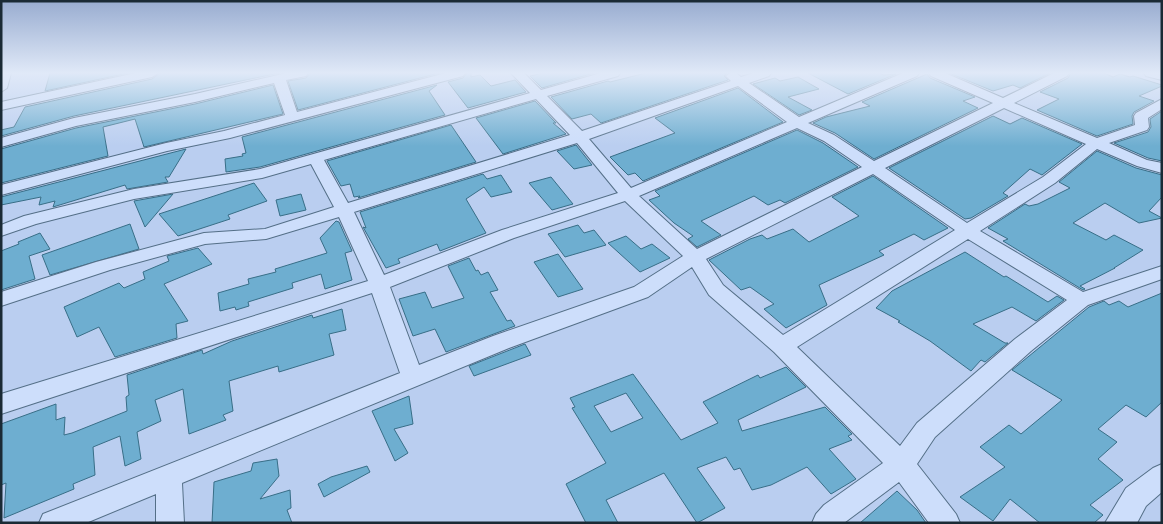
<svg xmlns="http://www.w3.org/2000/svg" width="1163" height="524" font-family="'Crimson Pro',serif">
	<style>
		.building { fill: #6eaed0; stroke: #386e87; fill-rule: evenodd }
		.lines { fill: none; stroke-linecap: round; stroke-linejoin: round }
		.minor-casing { stroke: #546f87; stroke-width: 2 }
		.minor { fill: #cddefb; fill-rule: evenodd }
	</style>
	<rect width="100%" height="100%" fill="#bacef0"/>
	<path class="building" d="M50 73H128L45 91Z
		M160 73H279L74 116 1 136V130L14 127 25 107 152 79Z
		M310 73H439L298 110 288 81 306 78Z
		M467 73H471V77L480 75 491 86 515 80 526 92 468 108 448 82 463 78Z
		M544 73H594L542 88 530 76Z
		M646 73H727L724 76 728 80 601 123 591 114 572 119 551 97 608 81 610 82Z
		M808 73H879L884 75 896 74 848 94Z
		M949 73H1050L1020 88 1013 85 993 91Z
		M1071 73H1104L1113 77 1120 74 1130 77 1133 76 1162 85V86L1139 96 1154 101 1134 112 1132 116 1133 124 1097 136 1037 110 1059 99 1040 92 1068 78Z
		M927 74 930 78 975 97 963 101 978 108 874 159 835 133 813 123 826 117 870 106 862 102Z
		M798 77 819 89 788 97 812 110 799 115 753 84 775 78 780 81Z
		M273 85 283 114 144 147 135 119 103 127 108 156 1 183V149L76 128 195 104Z
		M437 85 429 91 445 115 260 167 226 172 225 159 243 156 242 154 246 153 242 137Z
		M738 88 783 122 643 181 635 173 628 175 610 157 675 133 655 118Z
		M535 101 556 123H553L566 134 503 154 476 118Z
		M1162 111V161L1148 158 1114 143 1148 132 1151 127 1150 119Z
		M993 116 1010 124 1022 118 1082 144 1042 175 1030 169 1003 193 1008 196 971 218 965 219 889 168Z
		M451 125 476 162 358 198 360 196 354 197 350 184 341 186 327 161Z
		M797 130 823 143 858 167 785 203 780 200 768 205 754 196 701 221 721 235 697 247 688 239 693 236 674 223 649 200 660 196 655 191Z
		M576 145 592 165 574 169 557 151Z
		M186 149 169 177H165L168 182 127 189 125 185 53 207 55 201 39 205 41 197 1 205V197Z
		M1097 151 1136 168 1162 175V197L1149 211 1162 218 1139 223 1105 203 1073 223 1106 240 1114 235 1143 250 1114 268H1115L1080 286 1085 289 1083 290 1003 241 1008 239 988 228 1025 204 1029 206 1038 204 1070 188 1059 182Z
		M483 174 487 179 501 175 512 192 491 197 484 187 466 199 486 233 440 251 437 244 398 259 400 263 386 268 363 227 366 228 360 212Z
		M873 176 948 228 924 240 914 234 879 251 884 255 819 285 827 305 786 328 764 309 774 304 750 287 741 290 709 260 750 239 762 235 767 239 793 229 809 242 859 216 832 197Z
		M551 177 573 204 552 210 529 183Z
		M254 183 267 201 228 215 230 219 178 236 159 214Z
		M173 194 145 227 134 201Z
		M301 194 306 210 280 216 276 200Z
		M336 221 339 222 352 251 345 253 352 280 325 289 321 274 292 283 293 288 248 302 249 306 236 310 235 307 220 311 218 293 249 284 248 279 276 272 275 269 327 253 320 238Z
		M130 224 139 249 50 275 42 255Z
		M578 225 584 233 594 230 606 245 565 257 548 234Z
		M40 233 50 249 29 256 35 279 1 290V251L19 244 18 242Z
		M626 236 641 249 652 244 670 258 640 272 608 243Z
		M198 248 212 264 164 284 188 321 176 324 177 338 115 357 99 327 77 337 64 307 119 283 124 288 145 279 143 272 169 261 167 256Z
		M965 252 1004 277 1006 276 1048 302 1057 296 1064 300 1036 321 1012 307 973 324 1005 343H1008L985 362 981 360 971 371 930 341 898 322 900 321 876 308 892 291Z
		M558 254 583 289 558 297 534 262Z
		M469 258 476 271 478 270 481 275 488 272 498 290 490 292 507 321 511 320 515 326 446 352 435 329 413 336 399 299 425 292 432 308 464 298 448 266Z
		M1162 293V402L1146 417 1126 405 1098 429 1117 442 1098 459 1123 480 1090 505 1103 515 1094 523H1040L1010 499 993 521 960 497 1005 467 980 447 1009 425 1021 434 1062 400 1012 370 1089 307 1104 301 1109 305 1119 301 1128 307Z
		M342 309 346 330 329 334 334 355 279 372 278 366 229 381 233 411 223 415 226 420 189 434 183 389 155 400 161 421 137 432 141 459 125 466 120 436 93 447 95 475 73 484 74 489 4 518 6 483 1 485V424L56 404V420L65 417 64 435 72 433 127 411 126 397 129 395 127 375 202 350 203 354 232 341 312 315 313 318Z
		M525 344 531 355 474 376 469 366Z
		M786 367 806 387 738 420 742 431 825 407 852 434 848 436 852 440 829 449 856 479 831 494 807 467 771 485 752 490 740 468 734 470 726 457 697 468 725 508 697 523 664 473 606 500 618 523H586L566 484 606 463 572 408 575 407 570 398 633 374 681 440 718 423 703 402 758 375 760 378ZM626 393 643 418 611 432 594 406Z
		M409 396 413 424 394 429 408 453 395 461 372 411Z
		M277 459 279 476 260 499 290 490 291 508 287 510 292 523H212L214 482 251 471 253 463Z
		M367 466 370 472 324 497 318 484 331 477Z
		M897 491 917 510 926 523H860Z"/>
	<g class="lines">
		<g class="minor-casing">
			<path id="minor" d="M1 73H11L7 88 1 92Z
				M136 73H158L152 77 1 110V102Z
				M287 73H308L306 76 286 80 297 112 446 73H465L463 76 230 138 167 151 1 195V185L166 143 224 131 285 115 274 83 195 102 76 126 1 147V138L74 118 195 94Z
				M511 73H524L541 90 601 73H620L618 76 547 96 582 131 731 81 726 76 730 73H736L741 77 754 73H771L769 76 749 83 799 117 903 73H919L917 76 808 123 834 135 874 161 993 103 931 76 929 73H945L1003 98 1054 73H1069L1067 76 1014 103 1097 138 1135 125 1134 116 1136 113 1162 99V109L1148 118 1149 127 1147 130 1109 143 1147 160 1162 163V173L1137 166 1097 149 1055 183 980 231 1083 292 1162 266V279L1088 305 1031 351 935 437 917 464 956 514 960 523H929L899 482 844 523H812L816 514 824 505 883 463 774 352 709 295 692 267 648 297 509 348 182 483 184 523H156V494L86 523H39L43 514 400 373 372 293 1 414V394L368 281 339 217 266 239 205 244 110 270 1 306V292L96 262 204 233 265 229 334 207 311 164 262 178 134 199 36 224 1 236V225L24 216 134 189 260 169 530 93ZM738 86 787 122 631 188 589 139ZM536 99 570 135 348 203 324 160ZM1004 108 1086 144 1043 177 967 223 885 168ZM797 128 824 141 862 167 697 249 639 196ZM577 143 618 193 502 230 384 275 354 212ZM873 174 955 230 783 335 723 285 706 259ZM625 201 683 256 634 287 493 336 419 365 390 287 514 238ZM968 239 1067 300 1015 339 917 423 900 446 797 347Z
				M1144 73H1162V80L1146 76Z
				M1162 464V492L1146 506 1137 523H1105L1126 488 1153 468Z"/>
		</g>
		<use href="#minor" class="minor"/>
	</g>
	<linearGradient id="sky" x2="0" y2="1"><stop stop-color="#98acd0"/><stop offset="0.5" stop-color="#e0e9f8"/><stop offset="1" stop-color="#e0e9f8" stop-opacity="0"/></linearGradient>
	<rect width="1163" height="146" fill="url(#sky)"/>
	<rect width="1163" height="524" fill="none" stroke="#1a2a35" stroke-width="5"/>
</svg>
